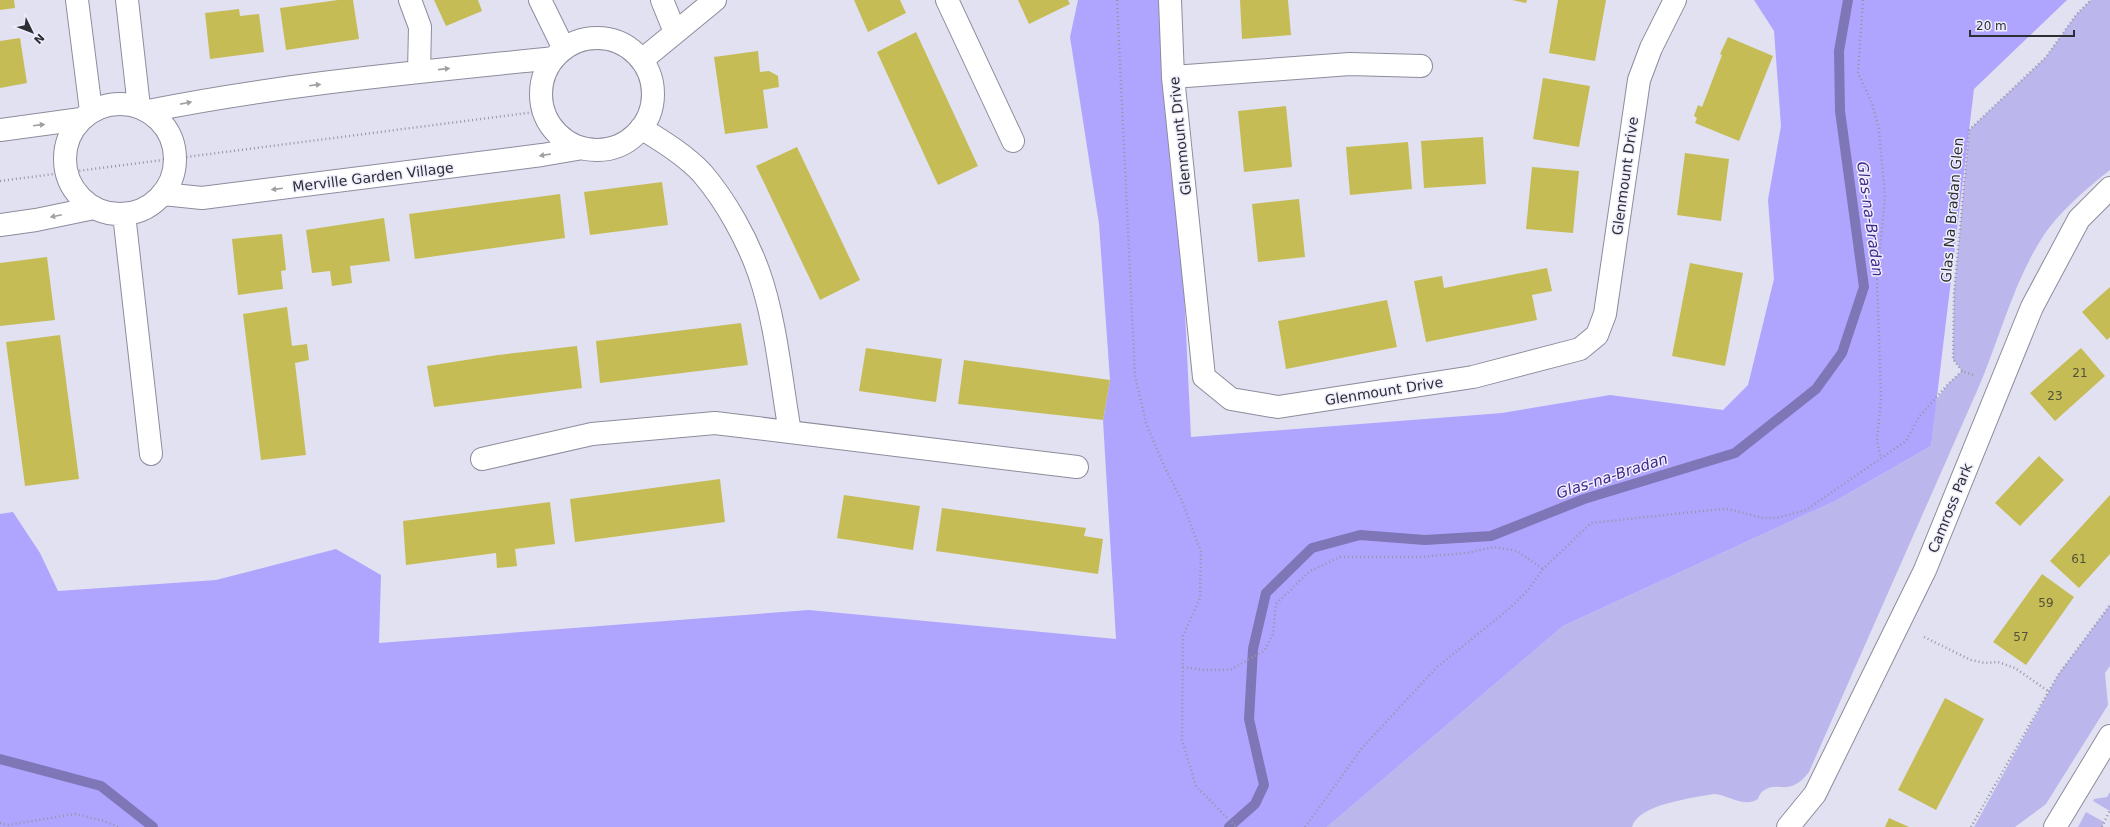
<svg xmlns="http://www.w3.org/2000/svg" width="2110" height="827" font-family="'DejaVu Sans',sans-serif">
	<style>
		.green { fill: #bbb7ed }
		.forest { fill: #afa5fe }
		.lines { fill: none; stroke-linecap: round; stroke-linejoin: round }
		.stream { stroke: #7e76b6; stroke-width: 10 }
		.building { fill: #c6bc55 }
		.minor-casing { stroke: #8d8c9c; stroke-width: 24 }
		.path { stroke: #9696a3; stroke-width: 2.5; stroke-dasharray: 1 3; stroke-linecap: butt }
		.minor { stroke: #fff; stroke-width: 22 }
		.oneway { fill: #a0a0a4 }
		.labels { text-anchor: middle; stroke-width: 3; stroke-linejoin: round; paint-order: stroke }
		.number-label { font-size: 12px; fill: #53513c }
		.street-label { font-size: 14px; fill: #2d2d34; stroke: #efeefd }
		.water-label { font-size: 15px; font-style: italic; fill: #41288c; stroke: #efeefd }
	</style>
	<rect width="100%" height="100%" fill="#e1e1f2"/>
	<path class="green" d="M2091 0H2110V170C2087 188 2058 213 2042 238 2013 283 1999 341 1977 391 1921 518 1865 645 1809 772 1788 799 1778 779 1763 791 1760 793 1759 796 1758 799 1743 808 1729 795 1714 794 1693 798 1638 804 1632 827H1327L1563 626 1835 501 1931 446 1936 400 1948 384 1962 371 1953 359 1954 293 1969 130 2046 57 2076 15Z
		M2110 605V666L2105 673 2108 705 2046 804 2015 827H1974L2058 675Z
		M2110 792V811L2093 801 2094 799 2107 797Z
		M2086 812 2104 822 2102 827H2078Z"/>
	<path class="forest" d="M1078 0H1170L1191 437 1502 413 1610 395 1723 410 1748 385 1774 279 1768 200 1781 126 1774 31 1754 0H2067L1974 89 1931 446 1835 501 1563 626 1327 827H0V514L13 512 40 553 58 591 216 580 336 549 381 575 379 643 809 610 1116 639 1103 420 1110 380 1099 224 1070 37Z"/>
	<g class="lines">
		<path class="stream" d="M0 759 101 786 153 827
			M1229 827 1255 804 1264 785 1249 719 1253 649 1266 593 1312 548 1360 535 1425 540 1491 536 1584 499 1735 453 1816 389 1842 353 1864 287 1840 111 1839 51 1848 0"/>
	</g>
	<path class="building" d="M0 0H14L15 8 0 10Z
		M338 0H353L359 39 286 50 280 8Z
		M434 0H478L482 11 446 26Z
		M854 0H900L906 13 868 32Z
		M1018 0H1068L1070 4 1029 24Z
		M1240 0H1288L1291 35 1242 39Z
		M1512 0H1527L1526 3Z
		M1558 0H1606L1595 61 1549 53Z
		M239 9 240 16 259 14 264 52 210 59 205 13Z
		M916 32 978 166 938 185 877 52Z
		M1728 37 1773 56 1739 141 1695 123 1697 118 1694 116 1698 105 1702 107 1722 55 1720 54Z
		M20 38 27 83 0 88V41Z
		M758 51 760 72 769 71 778 76 779 87 763 90 768 128 725 134 714 57Z
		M1543 78 1590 86 1579 147 1533 139Z
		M1286 106 1292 167 1244 172 1238 111Z
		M1483 137 1486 184 1424 188 1421 141Z
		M1408 142 1412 189 1350 195 1346 147Z
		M797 147 860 280 820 300 756 166Z
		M1685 153 1729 159 1721 221 1677 215Z
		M1532 167 1579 171 1573 233 1526 229Z
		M662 182 668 225 590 235 584 192Z
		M560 194 565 238 415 259 409 214Z
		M1299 199 1305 257 1258 262 1252 204Z
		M384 218 390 261 350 266 352 283 332 286 330 271 312 273 306 230Z
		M282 234 286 270 281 271 283 289 238 295 232 239Z
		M47 257 55 320 0 326V263Z
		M1690 263 1743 273 1725 366 1672 356Z
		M1547 268 1552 291 1532 295 1537 320 1426 342 1414 281 1442 276 1444 288Z
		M2110 287V337L2107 340 2082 312Z
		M1387 300 1397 347 1286 369 1278 321Z
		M287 307 292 346 307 344 309 360 295 363 306 455 261 460 243 314Z
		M741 323 748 365 600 383 596 341Z
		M60 335 79 479 25 486 6 342Z
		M577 346 582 388 434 407 427 366 498 355Z
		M866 348 942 359 936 402 859 391Z
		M2081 348 2105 376 2055 421 2030 393Z
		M964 360 1110 380 1103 420 958 404Z
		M2039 456 2064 480 2020 526 1995 503Z
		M720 479 725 522 575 542 570 499Z
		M844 495 920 506 913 550 837 538Z
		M2110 495V554L2079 588 2050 561Z
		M550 502 555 544 515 549 517 566 497 568 496 553 406 565 403 521Z
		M942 508 1086 528 1084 536 1103 539 1098 574 936 551Z
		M2042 574 2074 597 2026 665 1993 642Z
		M1945 698 1984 719 1936 810 1898 790Z
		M1889 818 1909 827H1885Z"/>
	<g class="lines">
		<g class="minor-casing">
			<path id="minor" d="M77 0 91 111
				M127 0 139 107
				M410 0 420 27 419 72
				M540 0 564 49
				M662 0 675 32
				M947 0 1013 141
				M1170 0 1173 77 1204 377 1231 399 1278 407 1473 377 1580 349 1597 335 1605 314 1639 80 1651 48 1675 0
				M541 94a56 56 0 1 1 112 0a56 56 0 1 1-112 0Z
				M642 60 715 0
				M1173 77 1350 64 1421 66
				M65 159a55 55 0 1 1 110 0a55 55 0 1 1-110 0Z
				M148 111C282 84 419 72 554 58
				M641 128C662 141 685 155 702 173 726 201 747 239 759 273 776 321 781 381 790 432
				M0 130 81 119
				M163 194 202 198 542 155 583 148
				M124 214 151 454
				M0 225 36 220 94 208
				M482 459 592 434 715 423 1077 467
				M1788 827 1815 794 1925 570 2032 307 2079 219 2110 188
				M2055 827 2110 736"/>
		</g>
		<path class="path" d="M1117 0 1135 376 1146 423 1164 466 1182 501 1201 552 1200 598 1183 636 1182 740 1196 786 1236 827
			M1863 0 1858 73 1872 103 1879 130 1885 196 1877 281 1881 398 1877 442 1881 458
			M0 181 543 111
			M1973 375 1962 371 1953 359 1954 293 1969 130 2046 57 2076 15 2091 0
			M1924 637 1971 660 1985 663 1998 662 2015 668 2048 691
			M1183 667 1204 670H1230L1264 651 1273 634 1276 604 1310 571 1340 557H1419L1467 553 1494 547 1517 551 1543 569
			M0 823 8 825 75 814 104 821 118 827
			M1305 827 1362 748 1437 667 1510 608 1528 590 1543 569 1591 523 1712 510 1728 509 1763 518H1777L1806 510 1906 441 1919 417 1948 384 1962 371
			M1971 827 2058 675 2110 605
			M2102 827 2110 810"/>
		<use href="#minor" class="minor"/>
	</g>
	<defs><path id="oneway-solid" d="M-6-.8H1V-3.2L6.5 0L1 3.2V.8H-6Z"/></defs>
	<g class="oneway">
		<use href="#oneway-solid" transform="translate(444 69) rotate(-6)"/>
		<use href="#oneway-solid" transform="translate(315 85) rotate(-7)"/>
		<use href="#oneway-solid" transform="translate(186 103) rotate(-11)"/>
		<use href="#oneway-solid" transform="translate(39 125) rotate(-7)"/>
		<use href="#oneway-solid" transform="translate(545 155) rotate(171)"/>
		<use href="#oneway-solid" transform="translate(277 189) rotate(173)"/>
		<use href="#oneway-solid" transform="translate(56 216) rotate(168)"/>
	</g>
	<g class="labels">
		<g class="number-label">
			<text x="2080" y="377">21</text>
			<text x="2055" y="400">23</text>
			<text x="2079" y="563">61</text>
			<text x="2046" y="607">59</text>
			<text x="2021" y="641">57</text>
		</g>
		<g class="street-label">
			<text transform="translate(1180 136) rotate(-96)" y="5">Glenmount Drive</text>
			<text transform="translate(1625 176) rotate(-82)" y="5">Glenmount Drive</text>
			<text transform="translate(373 177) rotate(-7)" y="5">Merville Garden Village</text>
			<text transform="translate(1952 210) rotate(-85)" y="5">Glas Na Bradan Glen</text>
			<text transform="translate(1384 391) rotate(-9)" y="5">Glenmount Drive</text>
			<text transform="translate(1950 508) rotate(-68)" y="5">Camross Park</text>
		</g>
		<g class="water-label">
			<text transform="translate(1870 219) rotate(82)" y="5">Glas-na-Bradan</text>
			<text transform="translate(1612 476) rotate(-18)" y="5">Glas-na-Bradan</text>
		</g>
	</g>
	<g transform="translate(32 32) rotate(133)" stroke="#efeefd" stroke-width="3" paint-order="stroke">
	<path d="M0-3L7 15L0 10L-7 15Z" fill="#2d2d34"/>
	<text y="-6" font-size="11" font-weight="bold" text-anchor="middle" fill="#2d2d34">N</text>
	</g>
	<path d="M1970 30v6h104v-6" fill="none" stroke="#2d2d34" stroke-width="2"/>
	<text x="1976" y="30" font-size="12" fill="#2d2d34" stroke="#efeefd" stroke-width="3" paint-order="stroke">20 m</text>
</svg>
